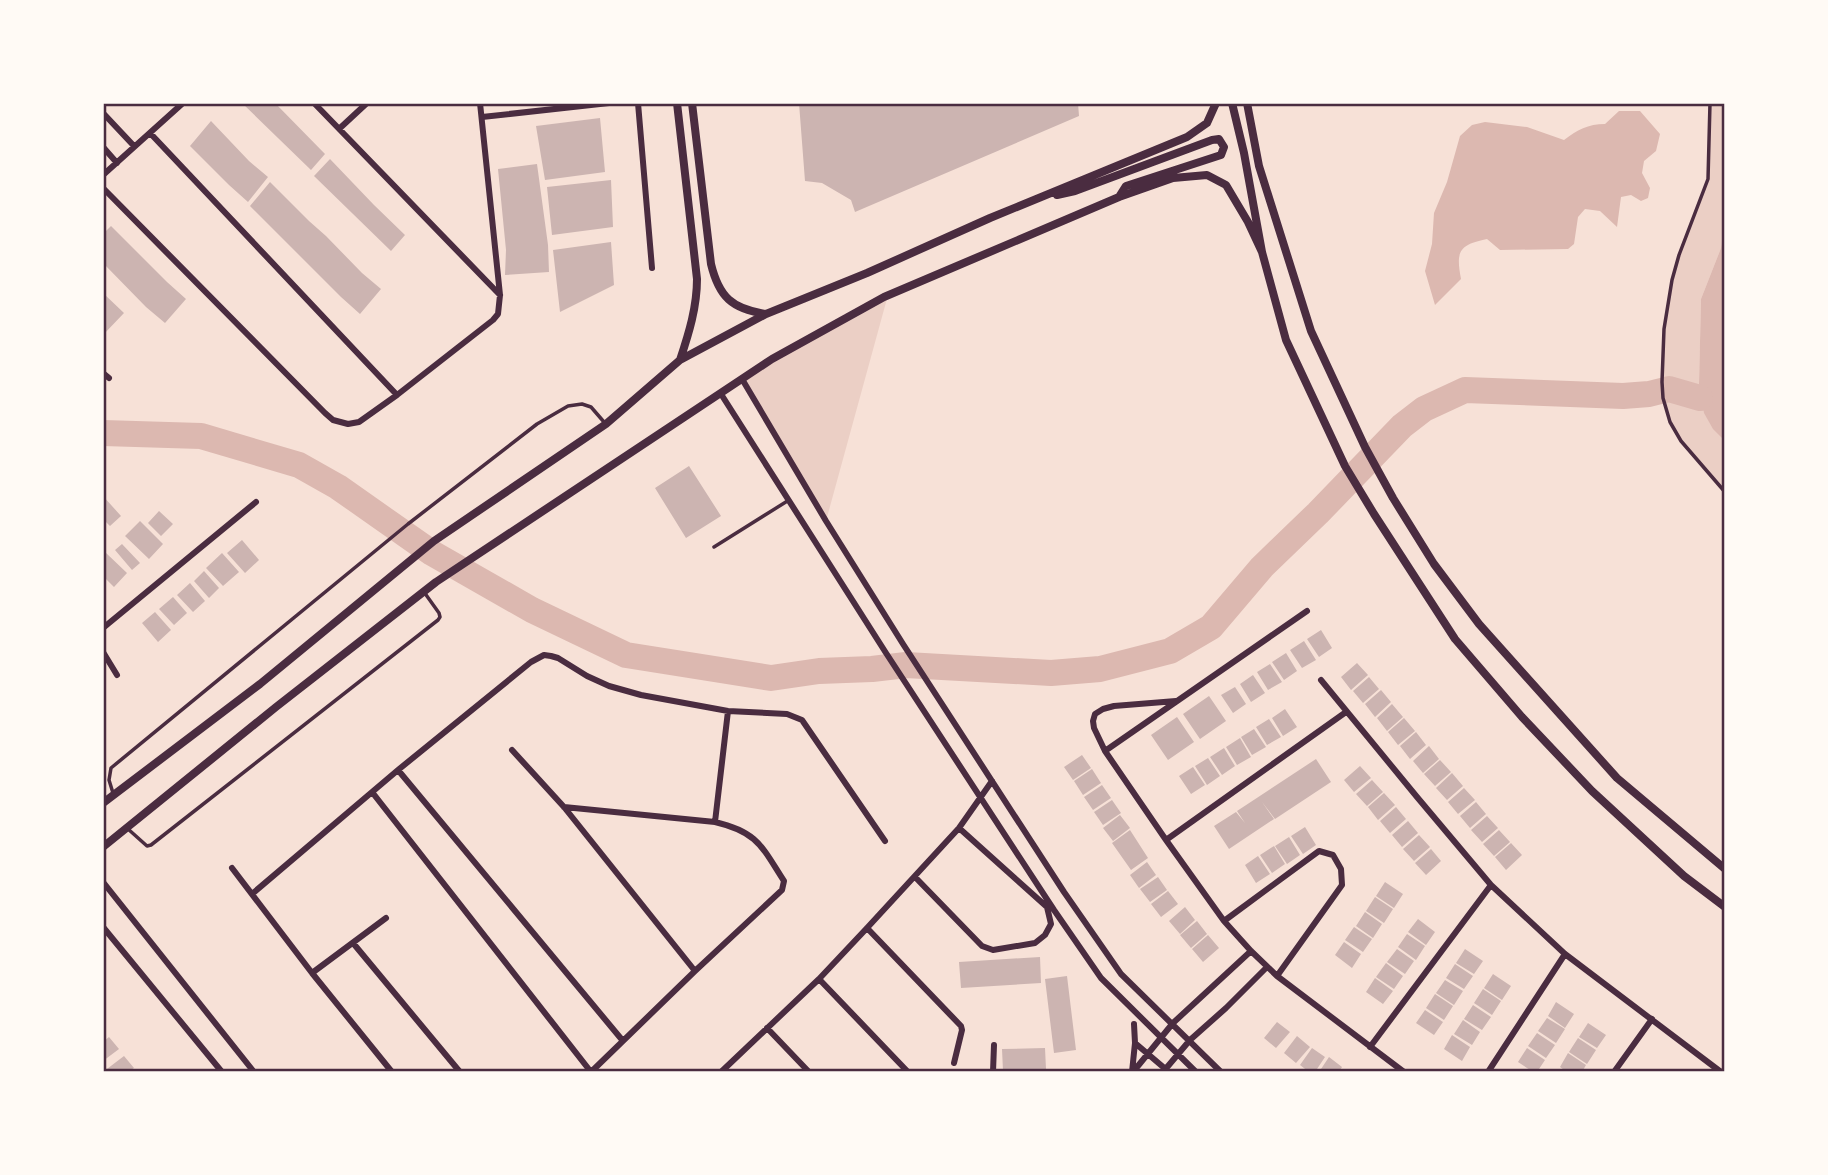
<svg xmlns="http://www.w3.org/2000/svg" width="1828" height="1175" font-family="'Source Serif 4',serif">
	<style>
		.green { fill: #ebcfc5 }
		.water { fill: #dcb8b0 }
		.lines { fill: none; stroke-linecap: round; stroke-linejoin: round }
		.river { stroke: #dcb8b0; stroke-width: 26 }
		.building { fill: #ccb4b1 }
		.service { stroke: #4a2c40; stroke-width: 3.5 }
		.minor { stroke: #4a2c40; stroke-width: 6 }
		.tertiary { stroke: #4a2c40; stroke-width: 8 }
		.neatline { fill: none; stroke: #4a2c40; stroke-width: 2.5 }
	</style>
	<rect width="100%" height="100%" fill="#f7e1d7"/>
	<path class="green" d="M1710 103H1725V219L1721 248 1701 299 1699 384C1701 406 1709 425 1725 441V492L1681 441 1670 422 1663 398 1664 329 1675 267 1708 179Z
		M888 295 826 521 742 379Z"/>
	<path class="water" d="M1619 111H1640L1660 134 1656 151 1644 161 1642 173 1650 188 1648 198 1641 201 1631 195 1621 197 1617 227 1600 211 1585 209 1578 217 1574 244 1568 249 1500 250 1487 239C1458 245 1456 252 1461 279L1435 305 1425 271 1432 244 1434 213 1447 182 1460 136 1472 125 1485 122 1527 127 1564 140C1577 130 1588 124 1605 124Z
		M1725 219V441L1713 429 1704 413 1699 384 1701 299 1721 248Z"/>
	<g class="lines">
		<path class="river" d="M103 433 201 436 299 465 338 487 432 553 532 610 626 655 771 678 819 671 872 669 906 665 1051 673 1100 669 1170 651 1211 627 1262 567 1318 513 1402 426 1424 409 1465 390 1623 396 1649 394 1669 389 1700 398"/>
	</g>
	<path class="building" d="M242 103H275L325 154 311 170Z
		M799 103H1078L1079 116 855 212 851 200 822 183 805 181Z
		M600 118 605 172 545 180 536 126Z
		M211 121 249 161 268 177 248 202 229 185 190 146Z
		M330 159 374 205 405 235 391 251 314 176Z
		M537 164 548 245 549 272 505 275 506 250 498 169Z
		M611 180 613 227 552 235 547 187Z
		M270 182 309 221 326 236 362 273 381 289 360 314 341 297 250 206Z
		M111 226 167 282 186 299 165 323 146 307 103 263V234Z
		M611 242 614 285 560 312 553 250Z
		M103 293 124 313 103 335Z
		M689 466 721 516 686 538 655 488Z
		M103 496 121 516 110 526 103 519Z
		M159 511 173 524 161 536 148 523Z
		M140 521 163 544 149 559 125 536Z
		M242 540 259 560 245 573 227 553Z
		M122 544 140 563 132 570 115 550Z
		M105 552 127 573 114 587 103 576V554Z
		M222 553 239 572 223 586 206 568Z
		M204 571 219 588 209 598 194 581Z
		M190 583 205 601 193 612 177 595Z
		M173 597 187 613 174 625 159 609Z
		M155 612 171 630 158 642 142 623Z
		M1321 630 1332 648 1319 657 1307 639Z
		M1304 641 1316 660 1302 668 1290 650Z
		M1286 653 1297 671 1284 680 1272 662Z
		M1357 663 1368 675 1351 690 1341 677Z
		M1270 664 1282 682 1268 690 1257 672Z
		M1253 675 1265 693 1251 702 1240 684Z
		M1369 677 1379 689 1363 703 1353 691Z
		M1235 687 1246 704 1233 713 1221 695Z
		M1381 690 1391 702 1375 717 1365 704Z
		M1209 696 1226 721 1200 739 1183 714Z
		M1392 704 1403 717 1387 731 1377 718Z
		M1285 709 1297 727 1283 736 1272 718Z
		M1177 717 1194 742 1168 760 1151 735Z
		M1404 718 1415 731 1398 745 1388 732Z
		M1269 719 1281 737 1267 745 1256 727Z
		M1254 729 1266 747 1252 755 1241 737Z
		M1416 732 1426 745 1410 759 1400 746Z
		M1240 738 1251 757 1237 765 1226 747Z
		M1429 746 1439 759 1423 773 1413 761Z
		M1224 748 1235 766 1222 775 1210 757Z
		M1082 755 1091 768 1073 780 1064 767Z
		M1208 758 1220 776 1207 785 1195 766Z
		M1316 759 1331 782 1275 819 1262 802 1274 819 1229 849 1214 826 1236 812 1245 823 1237 811Z
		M1440 760 1451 772 1435 786 1424 774Z
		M1360 766 1371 778 1354 792 1344 780Z
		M1193 767 1205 785 1191 794 1179 776Z
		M1092 769 1101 783 1083 795 1074 781Z
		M1452 773 1463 786 1447 800 1436 788Z
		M1372 780 1383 792 1367 806 1356 794Z
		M1102 785 1111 798 1093 810 1084 797Z
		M1464 788 1475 800 1458 814 1448 802Z
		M1384 793 1395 805 1378 820 1368 807Z
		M1112 800 1121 813 1103 825 1094 812Z
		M1476 802 1486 814 1470 828 1460 816Z
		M1396 807 1406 819 1390 833 1380 821Z
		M1120 815 1130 828 1113 841 1103 828Z
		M1487 816 1498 828 1482 842 1471 830Z
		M1408 821 1418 833 1402 847 1392 835Z
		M1305 827 1316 845 1303 854 1291 836Z
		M1130 830 1148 858 1131 870 1112 843Z
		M1499 830 1510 842 1494 856 1483 844Z
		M1419 835 1430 847 1414 861 1403 849Z
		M1289 837 1300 855 1287 864 1275 846Z
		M1511 843 1522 855 1506 870 1495 857Z
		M1274 846 1285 864 1272 873 1260 855Z
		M1431 849 1441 861 1426 875 1415 863Z
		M1258 856 1270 874 1256 883 1245 865Z
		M1147 862 1156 875 1139 888 1130 875Z
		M1158 877 1167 890 1150 902 1140 889Z
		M1385 882 1403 894 1394 908 1376 896Z
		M1168 891 1178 904 1161 917 1151 904Z
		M1375 897 1393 909 1384 923 1366 911Z
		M1185 907 1195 920 1180 934 1169 921Z
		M1365 912 1382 924 1373 938 1356 926Z
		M1418 919 1435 932 1426 945 1408 932Z
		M1197 921 1207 934 1191 948 1180 935Z
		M1354 927 1372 939 1363 952 1345 940Z
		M1407 934 1425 946 1416 960 1398 947Z
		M1208 935 1219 948 1203 962 1192 949Z
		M1344 942 1361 954 1352 968 1335 955Z
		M1397 949 1414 961 1405 974 1387 962Z
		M1465 949 1483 961 1474 974 1456 963Z
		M1040 957 1041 983 961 988 959 962Z
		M1386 963 1403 976 1394 989 1376 977Z
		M1455 964 1473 976 1464 989 1446 978Z
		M1493 974 1511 986 1502 1000 1484 988Z
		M1067 976 1076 1050 1054 1053 1045 979Z
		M1375 978 1393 991 1383 1004 1366 992Z
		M1445 980 1463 991 1454 1005 1436 993Z
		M1483 989 1501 1001 1492 1015 1474 1003Z
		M1435 994 1453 1006 1444 1020 1426 1008Z
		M1556 1002 1574 1014 1565 1028 1548 1016Z
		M1473 1005 1491 1017 1482 1030 1464 1019Z
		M1425 1010 1443 1022 1434 1035 1416 1023Z
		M1547 1018 1565 1029 1556 1043 1538 1031Z
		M1463 1020 1480 1032 1472 1045 1454 1034Z
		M1277 1022 1290 1032 1276 1048 1264 1038Z
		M1588 1023 1606 1035 1597 1048 1579 1037Z
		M1537 1033 1555 1045 1546 1058 1528 1046Z
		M1452 1035 1470 1047 1462 1061 1444 1049Z
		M1297 1036 1310 1047 1296 1063 1284 1053Z
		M109 1037 119 1049 103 1061V1042Z
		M1578 1038 1596 1050 1587 1064 1569 1052Z
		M1045 1048 1046 1069 1003 1071 1002 1049Z
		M1312 1048 1325 1057 1315 1072H1309L1300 1065Z
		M1527 1048 1545 1060 1537 1072H1533L1518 1062Z
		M1568 1053 1586 1065 1582 1072H1567L1560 1067Z
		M124 1056 134 1068 128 1072H103Z
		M1329 1057 1342 1067 1339 1072H1319Z"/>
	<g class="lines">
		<path class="service" d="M1710 103 1708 179 1679 255 1672 280 1664 329 1662 382 1663 398 1670 422 1681 441 1725 492
			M714 547 789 500
			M113 793 109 780 111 768 408 524 537 424 568 406 582 404 591 407 604 422
			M128 829 147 846 151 845 438 620 440 617 439 613 424 592"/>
		<path class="minor" d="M314 103 500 295
			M638 103 652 268
			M103 113 134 146
			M482 117 609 103
			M339 129 367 103
			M150 133 397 395
			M103 147 117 163
			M103 175 183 103
			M103 188 325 413 333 420 348 424 359 422 397 395 493 320 498 314 500 295 480 103
			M103 373 109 378
			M742 379 826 521 903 644 1064 892 1121 974 1221 1072
			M721 394 886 653 1054 910 1101 978 1196 1072
			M103 628 256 502
			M103 652 117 675
			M1321 680 1417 797 1491 885 1565 954 1721 1072
			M1176 701 1114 706 1103 709 1095 714 1093 721 1094 728 1105 751 1166 840 1224 921 1251 951 1277 976 1404 1072
			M512 750 564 807 695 971
			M1105 751 1307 611
			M398 770 623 1041
			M372 792 591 1072
			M564 807 715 822C758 832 762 847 784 881L782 890 695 971 591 1072
			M715 822 728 711
			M1166 840 1346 712
			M232 868 312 973 392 1072
			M915 877 982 946 993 950 1035 943 1045 935 1051 924 1047 907 959 828
			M103 882 254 1072
			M252 894 398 770 531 662 544 655 551 656 558 658 587 676 609 686 641 695 728 711 787 714 802 720 885 841
			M1224 921 1319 851 1333 855 1341 869 1342 885 1277 976
			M103 927 222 1072
			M867 928 961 1026 962 1030 954 1063
			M353 943 460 1072
			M312 973 386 918
			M819 979 908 1072
			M1134 1024 1135 1043
			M767 1028 809 1072
			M1370 1047 1491 885
			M721 1072 819 979 867 928 959 828 992 781
			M993 1072 994 1045
			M1132 1072 1135 1043 1169 1072
			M1133 1072 1173 1023 1251 951
			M1163 1072 1190 1040 1226 1008 1267 967
			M1488 1072 1565 954
			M1614 1072 1652 1019"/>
		<path class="tertiary" d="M677 103 697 279C697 307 689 333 680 360
			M692 103 711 264C719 297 732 309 766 314
			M1232 103 1244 153 1262 252 1286 340 1345 466 1374 514 1455 639 1522 717 1592 791 1684 876 1725 907
			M1247 103 1259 166 1311 331 1365 447 1393 498 1434 564 1479 624 1617 778 1725 869
			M1057 195 1075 191 1212 140 1219 139 1224 147 1221 155 1126 186 1119 197
			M103 803 260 684 434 541 606 424 680 360 766 314 867 273 990 218 1187 137 1207 123 1216 103
			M103 847 276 707 436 582 772 359 884 297 1119 197 1173 178 1207 175 1226 185 1248 222 1262 252"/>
	</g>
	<rect width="1828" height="1175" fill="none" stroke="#fffaf5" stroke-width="210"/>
	<rect x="105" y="105" width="1618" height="965" class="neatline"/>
</svg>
